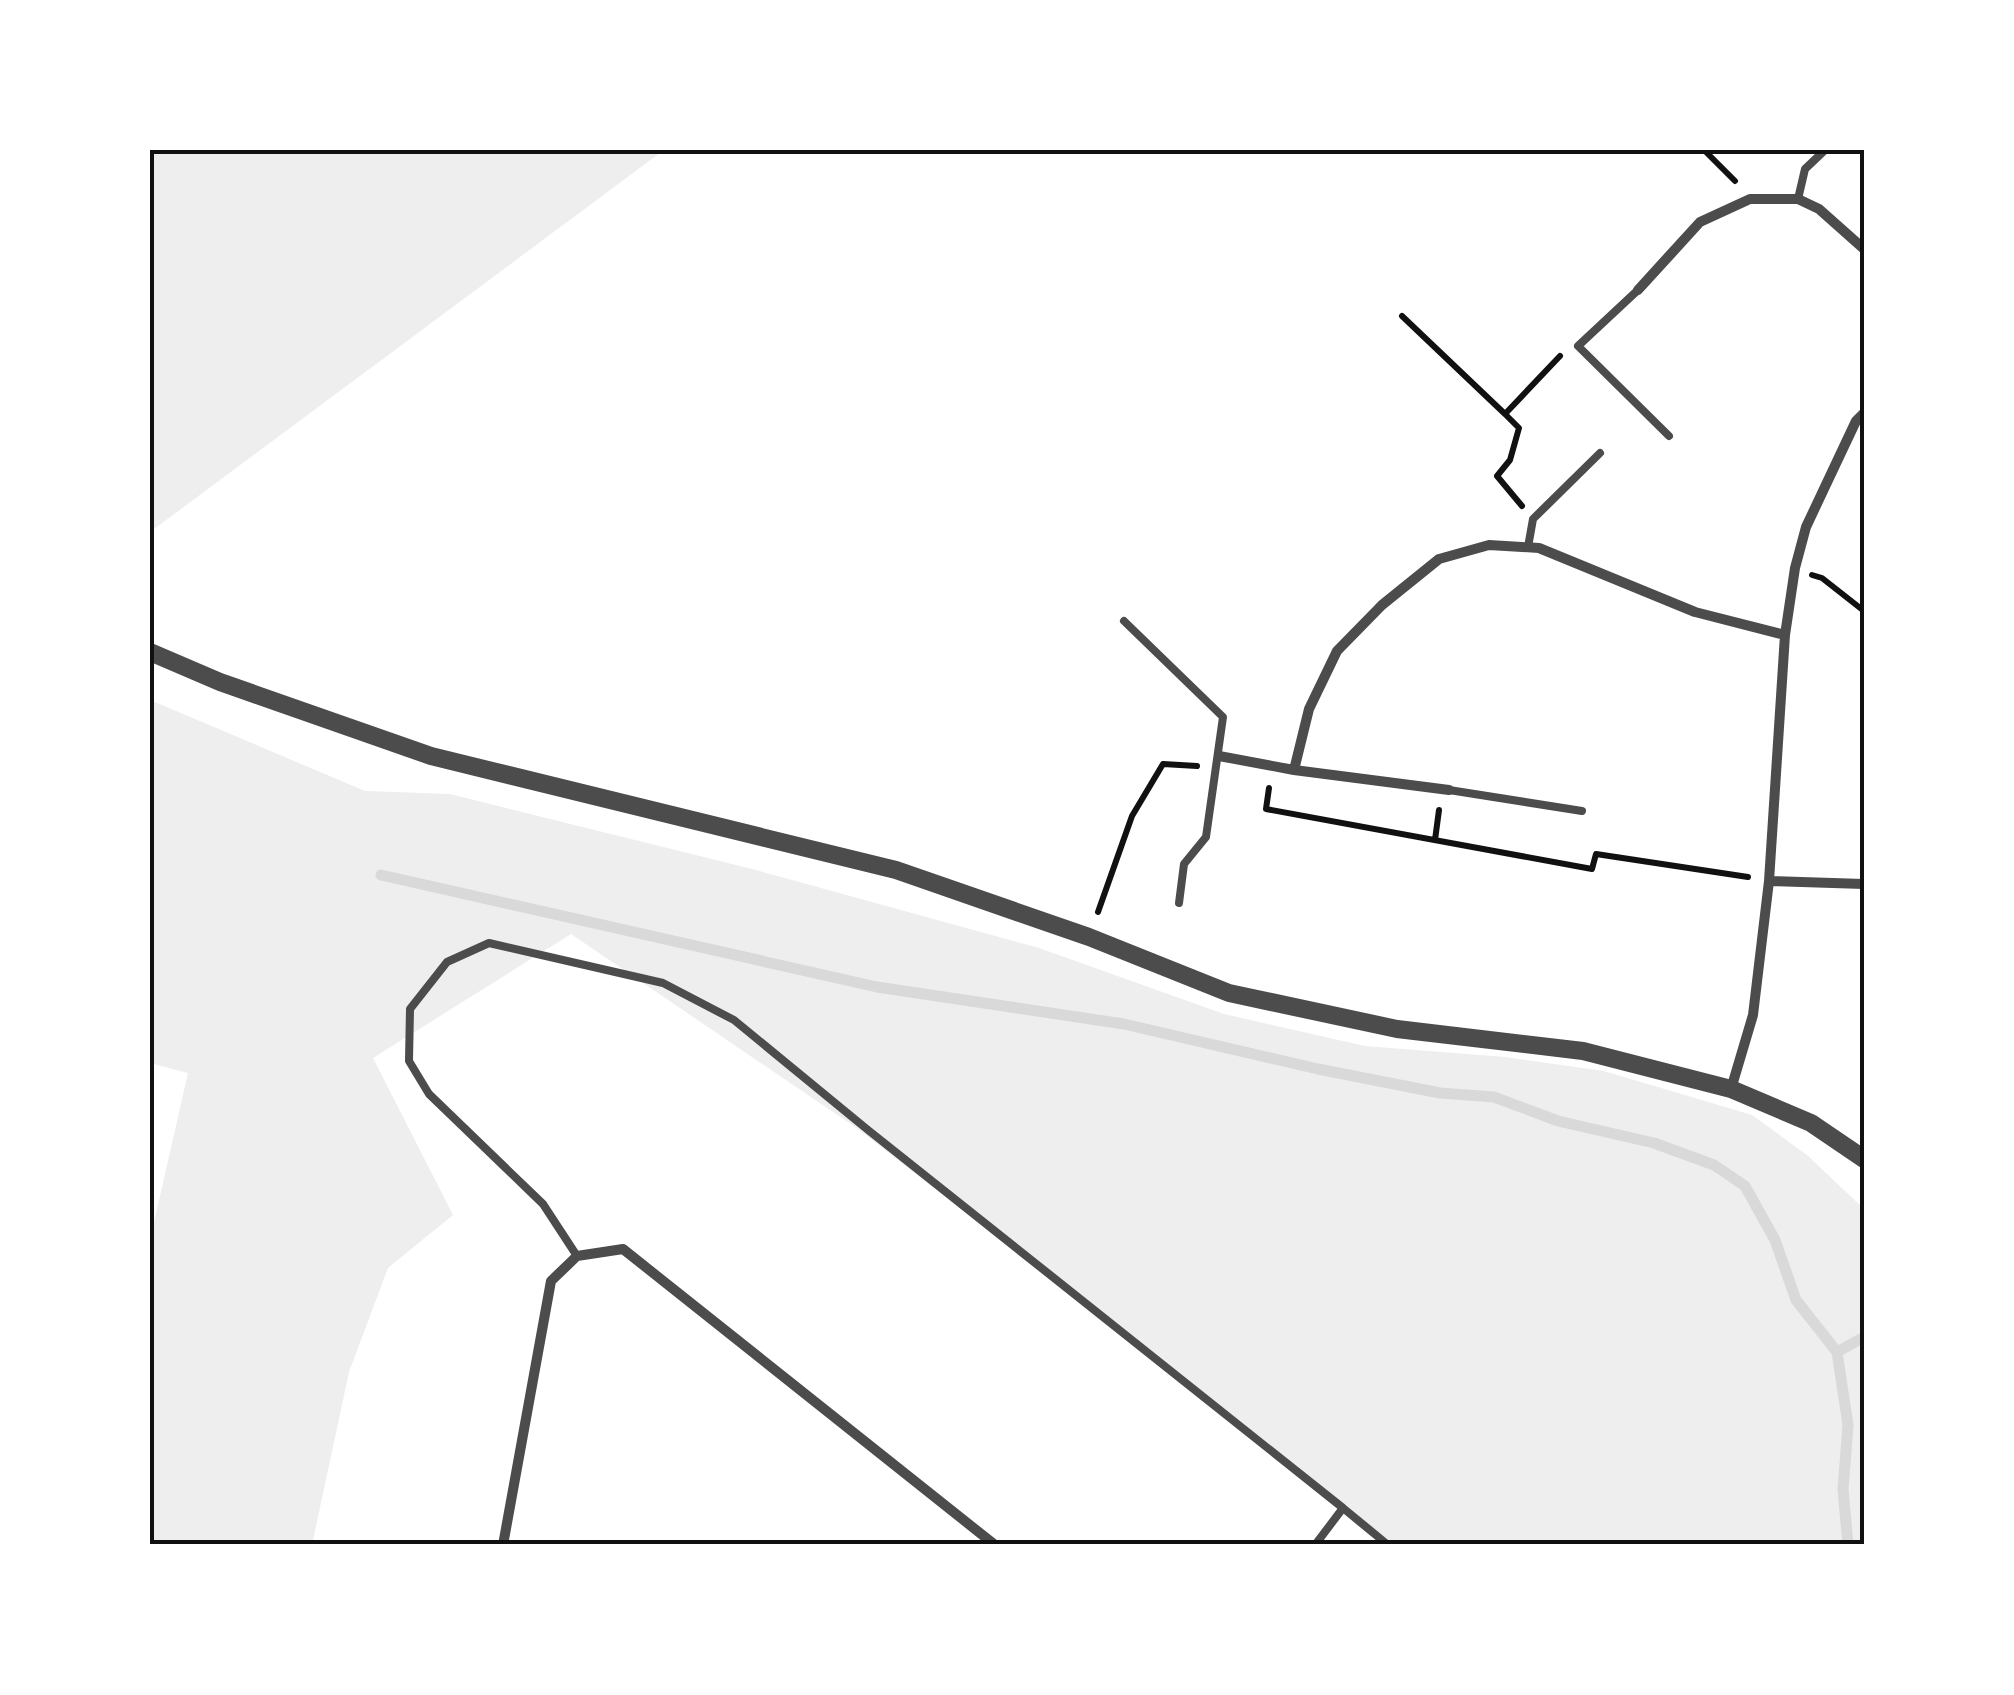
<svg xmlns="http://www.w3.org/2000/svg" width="2014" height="1695" font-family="Ubuntu,sans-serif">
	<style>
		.green { fill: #eee }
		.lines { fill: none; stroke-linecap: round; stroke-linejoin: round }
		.stream { stroke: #d9d9d9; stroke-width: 11 }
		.path { stroke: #111; stroke-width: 6 }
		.service { stroke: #4c4c4c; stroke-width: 8 }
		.minor { stroke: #4c4c4c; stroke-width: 10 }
		.tertiary { stroke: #4c4c4c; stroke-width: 18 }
		.neatline { fill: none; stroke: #111; stroke-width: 4 }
	</style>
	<rect width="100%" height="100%" fill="#fff"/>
	<path class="green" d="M150 150H664L150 532Z
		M150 700 365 791 450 794 752 869 1039 948 1224 1014 1365 1046 1505 1057 1604 1071 1752 1115 1807 1155 1864 1209V1545H1394L858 1129 571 934 373 1058 453 1215 388 1268 349 1372 312 1545H150V1240L188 1073 150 1063Z"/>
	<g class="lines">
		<path class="stream" d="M381 875 877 987 1124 1024 1318 1069 1440 1093 1494 1097 1558 1121 1654 1143 1714 1165 1745 1186 1775 1240 1796 1300 1837 1352 1864 1337
			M1837 1352 1848 1425 1843 1489 1848 1545"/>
		<path class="path" d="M1704 150 1735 181
			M1402 316 1505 414
			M1522 506 1497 476 1510 460 1519 428 1505 414 1560 356
			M1812 575 1822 578 1864 611
			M1269 788 1266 809 1592 869 1596 854 1748 877
			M1435 840 1439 810
			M1098 912 1132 816 1163 764 1197 766"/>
		<path class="service" d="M1798 199 1805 169 1825 150
			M1638 290 1578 346 1669 436
			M1528 547 1533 519 1600 453
			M1124 621 1223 717 1206 837 1184 864 1179 903
			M1449 790 1582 811
			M577 1256 543 1204 429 1094 409 1061 410 1009 447 962 489 943 663 983 734 1020 868 1130 1343 1508
			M1315 1545 1343 1508 1388 1545"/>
		<path class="minor" d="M1638 290 1700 222 1750 199H1798L1819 209 1864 249
			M1219 756 1294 770 1309 709 1337 651 1382 605 1439 559 1489 545 1539 548 1695 612 1785 635
			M1294 770 1449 790
			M1769 881 1864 884
			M1731 1089 1753 1015 1769 881 1785 635 1795 568 1806 527 1856 421 1864 413
			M503 1545 551 1281 577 1256 623 1249 995 1545"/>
		<path class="tertiary" d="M150 652 220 682 431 756 896 870 1089 937 1229 993 1397 1029 1583 1051 1731 1089 1811 1123 1864 1159"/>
	</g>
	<rect width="2014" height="1695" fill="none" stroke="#ffffff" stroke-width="305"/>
	<rect x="152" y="152" width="1710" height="1390" class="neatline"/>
</svg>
